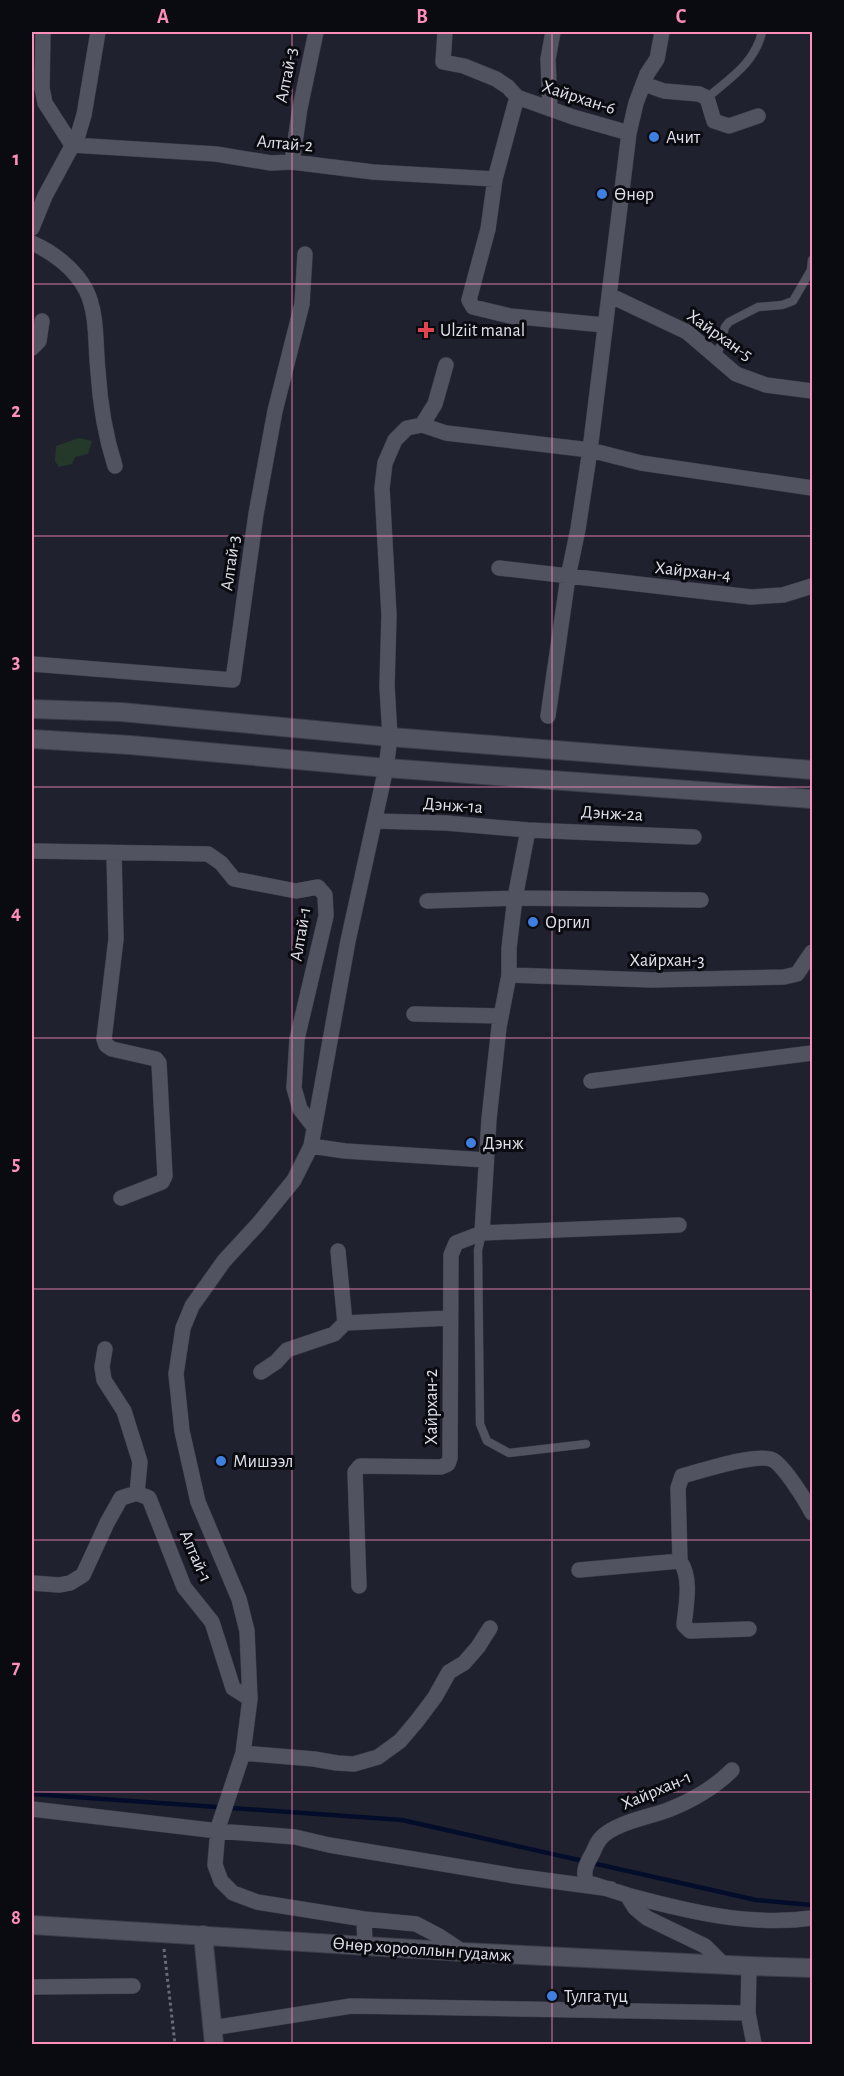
<svg xmlns="http://www.w3.org/2000/svg" width="844" height="2076" font-family="'Alegreya Sans',sans-serif">
	<style>
		.green { fill: #25392a }
		.lines { fill: none; stroke-linecap: round; stroke-linejoin: round }
		.stream { stroke: #030d29; stroke-width: 4.5 }
		.lane-casing { stroke: #3d3d49; stroke-width: 9 }
		.street-casing { stroke: #3d3d49; stroke-width: 16 }
		.secondary-casing { stroke: #3d3d49; stroke-width: 20 }
		.path { stroke: #6a6b77; stroke-width: 3; stroke-dasharray: 3 3; stroke-linecap: butt }
		.lane { stroke: #515361; stroke-width: 8 }
		.street { stroke: #515361; stroke-width: 15 }
		.secondary { stroke: #515361; stroke-width: 18 }
		.grid { fill: none; stroke: #ff8ebb; stroke-width: 1.5; stroke-opacity: 0.55 }
		.shop-dot { fill: #3f7fe0; stroke: #0a0b11; stroke-width: 2 }
		.health-dot { fill: #e0444e; stroke: #0a0b11; stroke-width: 2 }
		.labels { text-anchor: middle; stroke-width: 6; stroke-linejoin: round; paint-order: stroke }
		.street-label { font-size: 18px; fill: #dfe0e9; stroke: #0a0b11 }
		.poi-label { font-size: 18px; fill: #dfe0e9; stroke: #0a0b11; text-anchor: start }
		.neatline { fill: none; stroke: #ff8ebb; stroke-width: 2 }
		.grid-label { font-size: 20px; text-anchor: middle; font-weight: bold; fill: #ff8ebb }
	</style>
	<rect width="100%" height="100%" fill="#20212e"/>
	<path class="green" d="M79 438 92 441 88 454 75 457 72 464 59 467 55 461 56 446Z"/>
	<g class="lines">
		<path class="stream" d="M32 1794 402 1820 756 1900 812 1905"/>
		<g class="lane-casing">
			<path id="lane" d="M707 98C730 78 755 63 762 32
				M717 357 725 327 729 322 758 307 782 305 793 301 811 270 812 260
				M482 1233 478 1250 480 1424 487 1441 509 1453 586 1444"/>
		</g>
		<g class="street-casing">
			<path id="street" d="M43 32 42 88 45 103 72 145
				M445 32 443 62 464 66 496 79 508 87 517 97 573 117 629 133
				M644 84 664 91 699 94 707 98 714 121 729 126 758 116
				M517 97 495 179 488 229 469 300 473 307 510 316 604 325
				M550 109 548 59 553 32
				M72 145 216 154 271 163 292 162 373 172 495 179
				M292 162 300 108 316 32
				M32 228 45 196 78 135 84 115 98 32
				M32 243C53 252 75 269 86 290 98 314 95 345 98 371 100 404 105 435 115 466
				M609 295 687 332 736 374 766 385 812 391
				M32 348 39 341 42 321
				M422 425 446 433 590 450 641 463 812 488
				M422 425 435 404 446 365
				M499 568 751 597 783 595 812 586
				M32 664 233 680 256 514 275 411 302 304 305 254
				M548 716 568 577 578 529 590 450 629 133 636 103 647 74 657 59 662 32
				M375 821 446 823 528 830 694 837
				M32 851 208 854 221 863 234 879 296 891 318 887 325 895 326 916 297 1039 294 1088 300 1109 314 1127
				M114 853 116 939 104 1039 106 1045 112 1049 156 1059 159 1063 165 1176 162 1182 121 1198
				M427 901 515 898 701 900
				M509 975 652 980 784 977 797 974 812 952
				M414 1014 501 1016
				M591 1081 812 1053
				M311 1146 345 1151 486 1160
				M482 1233 489 1119 499 1027 509 975V948L515 898 528 830
				M338 1251 345 1323
				M105 1349 102 1367 104 1380 124 1411 140 1462 137 1493
				M261 1372 276 1362 287 1350 334 1334 345 1323 450 1318
				M680 1561C692 1578 686 1605 684 1625L690 1631 749 1629
				M579 1570 680 1561 678 1488 682 1476C701 1471 758 1452 773 1460 784 1466 806 1501 812 1513
				M32 1583 59 1585 70 1583 83 1575 107 1523 121 1498 137 1493 149 1498 184 1587 212 1622 233 1688 250 1699
				M359 1586 355 1472 360 1466 441 1467 448 1464 450 1458 451 1255 456 1243 482 1233 679 1225
				M243 1753 314 1759 337 1763 354 1764 378 1757 400 1741 417 1721 435 1697 449 1672 464 1663 478 1647 490 1628
				M32 1809 218 1831 295 1837 329 1845 515 1876 611 1889
				M627 1895C686 1911 751 1927 812 1918
				M364 1919 416 1924 439 1936 463 1952
				M365 1945 364 1919 257 1902 233 1893 221 1881 215 1865 218 1828 243 1753 250 1699 247 1631 239 1599 198 1502 182 1431 176 1374 183 1328 192 1306 224 1261 259 1223 294 1180 311 1146 348 941 386 768 390 737 387 686 389 615 382 488 385 463 395 440 407 428 422 425
				M724 1965 705 1946 647 1918 635 1908 627 1895 586 1882C583 1871 586 1865 591 1856 594 1851 596 1844 600 1839 613 1823 649 1817 668 1810 691 1801 715 1787 732 1770
				M749 1966 748 2013 754 2044
				M32 1987 133 1986
				M212 2028 351 2006 748 2013"/>
		</g>
		<g class="secondary-casing">
			<path id="secondary" d="M32 709 121 712 390 737 812 770
				M32 739 130 745 386 768 812 799
				M32 1925 463 1952 749 1966 812 1968
				M203 1935 214 2044"/>
		</g>
		<path class="path" d="M164 1949 175 2044"/>
		<use href="#lane" class="lane"/>
		<use href="#street" class="street"/>
		<use href="#secondary" class="secondary"/>
	</g>
	<path class="grid" d="M292 32V2044M552 32V2044M32 284H812M32 536H812M32 787H812M32 1038H812M32 1289H812M32 1540H812M32 1792H812"/>
	<g class="shop-dot">
		<circle cx="654" cy="137" r="6"/>
		<circle cx="602" cy="194" r="6"/>
		<circle cx="533" cy="922" r="6"/>
		<circle cx="471" cy="1143" r="6"/>
		<circle cx="221" cy="1461" r="6"/>
		<circle cx="552" cy="1996" r="6"/>
	</g>
	<path class="health-dot" d="M423 321h6v6h6v6h-6v6h-6v-6h-6v-6h6z"/>
	<g class="labels">
		<g class="street-label">
			<text transform="translate(286 75) rotate(-79)" y="6">Алтай-3</text>
			<text transform="translate(579 97) rotate(18)" y="6">Хайрхан-6</text>
			<text transform="translate(285 143) rotate(5)" y="6">Алтай-2</text>
			<text transform="translate(720 335) rotate(35)" y="6">Хайрхан-5</text>
			<text transform="translate(230 563) rotate(-82)" y="6">Алтай-3</text>
			<text transform="translate(693 571) rotate(6)" y="6">Хайрхан-4</text>
			<text transform="translate(453 805) rotate(4)" y="6">Дэнж-1а</text>
			<text transform="translate(612 813) rotate(3)" y="6">Дэнж-2а</text>
			<text transform="translate(300 934) rotate(-80)" y="6">Алтай-1</text>
			<text x="667" y="966">Хайрхан-3</text>
			<text transform="translate(431 1407) rotate(-90)" y="6">Хайрхан-2</text>
			<text transform="translate(196 1556) rotate(66)" y="6">Алтай-1</text>
			<text transform="translate(656 1790) rotate(-23)" y="6">Хайрхан-1</text>
			<text transform="translate(422 1949) rotate(4)" y="6">Өнөр хорооллын гудамж</text>
		</g>
		<g class="poi-label">
			<text x="666" y="143">Ачит</text>
			<text x="614" y="200">Өнөр</text>
			<text x="440" y="336">Ulziit manal</text>
			<text x="545" y="928">Оргил</text>
			<text x="483" y="1149">Дэнж</text>
			<text x="233" y="1467">Мишээл</text>
			<text x="564" y="2002">Тулга түц</text>
		</g>
	</g>
	<rect width="844" height="2076" fill="none" stroke="#0a0b11" stroke-width="66"/>
	<rect x="33" y="33" width="778" height="2010" class="neatline"/>
	<g class="grid-label">
		<text x="163" y="23">A</text>
		<text x="422" y="23">B</text>
		<text x="681" y="23">C</text>
		<text x="16" y="165">1</text>
		<text x="16" y="417">2</text>
		<text x="16" y="668">3</text>
		<text x="16" y="919">4</text>
		<text x="16" y="1170">5</text>
		<text x="16" y="1422">6</text>
		<text x="16" y="1673">7</text>
		<text x="16" y="1924">8</text>
	</g>
</svg>
